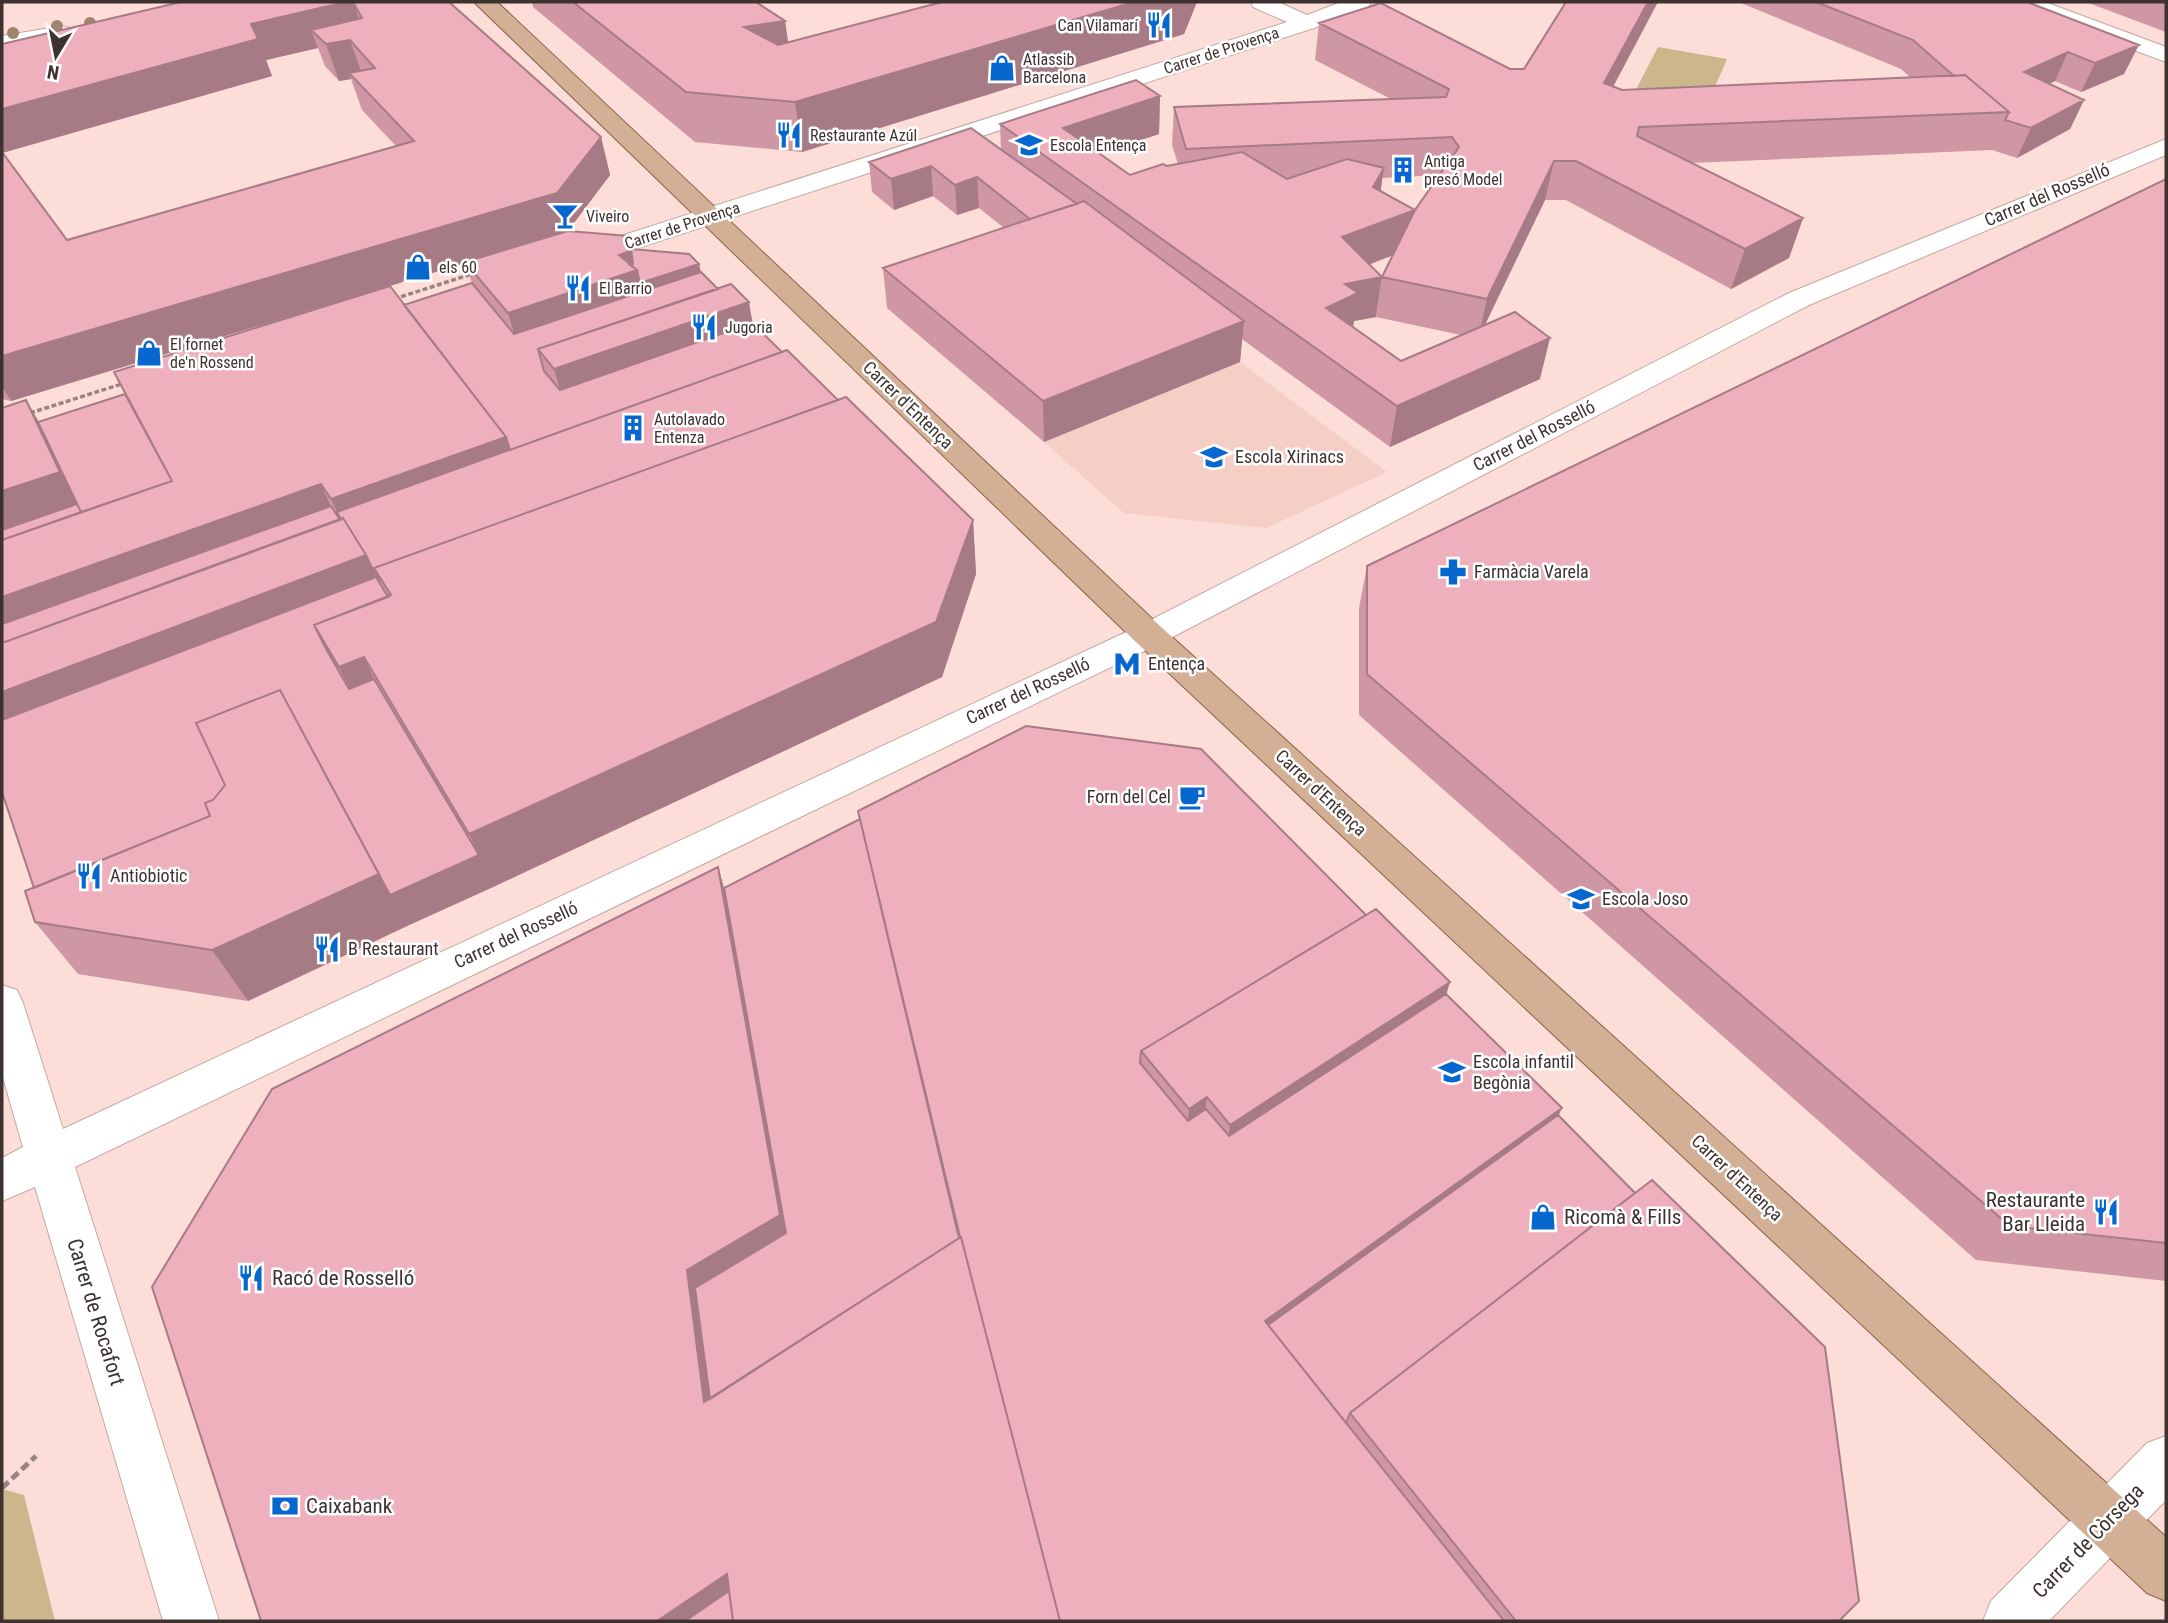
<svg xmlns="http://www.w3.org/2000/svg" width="2168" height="1623" font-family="'Roboto Condensed',sans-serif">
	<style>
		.built { fill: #f5cec6 }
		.green { fill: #ccb78c }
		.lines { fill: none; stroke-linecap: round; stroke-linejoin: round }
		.minor-casing { stroke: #c5a8a2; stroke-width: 2 }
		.major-casing { stroke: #8b6244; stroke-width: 2 }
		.path-far1 { stroke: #998480; stroke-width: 3.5; stroke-dasharray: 5 2.5; stroke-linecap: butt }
		.path { stroke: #998480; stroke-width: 5; stroke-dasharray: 9 4.5; stroke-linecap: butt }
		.minor { fill: #fff; fill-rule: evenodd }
		.major { fill: #d3b095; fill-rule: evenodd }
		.tree { fill: #9d866c }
		.wall { fill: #ce97a3; fill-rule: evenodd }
		.shaded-wall { fill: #a77b85 }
		.building { fill: #efb0be; stroke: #a77b85; stroke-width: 2 }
		.labels { text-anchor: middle; stroke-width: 5; stroke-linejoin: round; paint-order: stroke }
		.far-poi-label { font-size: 16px; fill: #3e3230; stroke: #fff; text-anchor: start }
		.far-street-label { font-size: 16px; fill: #3e3230; stroke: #fff }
		.street-label { font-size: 18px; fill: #3e3230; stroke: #fff }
		.poi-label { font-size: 18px; fill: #3e3230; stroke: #fff; text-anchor: start }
		.near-poi-label { font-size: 21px; fill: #3e3230; stroke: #fff; text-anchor: start }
		.near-street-label { font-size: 21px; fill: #3e3230; stroke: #fff }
	</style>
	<rect width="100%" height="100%" fill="#fcddd7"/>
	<path class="built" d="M1240 362 1387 472 1266 528 1124 513 1044 442Z"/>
	<path class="green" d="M1658 47 1727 59 1702 117 1629 103Z
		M2 1489 24 1495 55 1621H2Z"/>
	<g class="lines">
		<g class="minor-casing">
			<path id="minor" d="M1251 2H1278L1307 15 1341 2H1371L1368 7 1314 28 589 264H571L567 258 571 252 1287 22 1253 7Z
				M2015 2H2045L2166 47V62L2018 7Z
				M62 26 70 28 73 33 70 38 2 50V36Z
				M2166 139V155L1809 305 1161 643 75 1167 219 1621H163L35 1187 2 1201V1158L23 1147 2 1074V985L17 990 23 1003 63 1129 1137 627 1789 293Z
				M2166 1436V1500L2049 1621H1983L1991 1601 2147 1443Z"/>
		</g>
		<g class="major-casing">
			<path id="major" d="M474 2H497L1161 627 2166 1537V1601L2147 1593 1137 643Z"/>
		</g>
		<path class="path-far1" d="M394 299 472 274
			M30 413 125 383"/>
		<path class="path" d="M2 1488 36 1456"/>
		<use href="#minor" class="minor"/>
		<use href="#major" class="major"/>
	</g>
	<g class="tree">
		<circle cx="90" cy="23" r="6"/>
		<circle cx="57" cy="26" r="6"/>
		<circle cx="13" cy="33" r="6"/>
	</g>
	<path class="wall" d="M353 2 601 137 610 175 568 231 628 236 631 249 699 264 701 272 782 352 973 520 976 574 942 677 493 887 407 926 406 925 407 926 248 1001 78 974 35 922 26 400 38 422 472 283 465 263 11 401 2 399V44ZM318 48 325 66 339 81 351 79 362 110 396 146 67 240 2 153 272 76 266 60Z
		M532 2H756L785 21 788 42 942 2H1197L1184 34 802 152 695 142 533 7Z
		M1734 2H2027L2124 74 2081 92 2055 81 2049 84 2084 100 2070 129 2017 158 1992 150 1690 163 1803 218 1789 258 1731 289 1566 200H1545L1485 325 1540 379 1390 447 1242 339 1240 362 1044 442 887 308 883 268 1004 228 979 208 957 215 933 196 894 210 872 192 869 162 1001 150 1000 124 1160 96 1159 134 1100 154 1130 175 1178 164 1172 145 1174 107 1391 99 1315 60 1319 23 1510 69 1613 87 1622 90 1911 78 1901 69 1741 3ZM1439 175 1415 210 1381 191 1382 178ZM1393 255 1382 277 1376 317 1461 335 1401 361 1353 327 1354 321 1376 317 1369 264Z
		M2086 2H2166V32Z
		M2166 179V1281L1976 1260 1359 715V608L1367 566Z
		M858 811 1446 994 1562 1108 1558 1116 1839 1621H261L718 867 724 888 860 819Z"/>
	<path class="shaded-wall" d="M346 2H353L365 36 350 40 363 77 349 73 351 79 339 81 326 44 311 30 318 48 266 60 272 76 2 153V109L251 24Z
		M1134 2H1197L1184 34 802 152 795 102Z
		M1648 2H1658L1595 121 1604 83Z
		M785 21 792 69 744 27Z
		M2139 45 2124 74 2081 92 2095 63Z
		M2068 52 2055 81 2011 102 2024 72Z
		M1160 96 1159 134 1063 166V128Z
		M2084 100 2070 129 2017 158 2031 128Z
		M601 137 610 175 567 232 11 401 2 386V356Z
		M1554 161 1545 200 1478 339 1487 299Z
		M931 166 933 196 894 210 891 179Z
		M1384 168 1378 206 1373 187Z
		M977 177 979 208 957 215 955 185Z
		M1415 210 1409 249 1337 277 1342 237Z
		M1803 218 1789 258 1731 289 1745 249Z
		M628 236 636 271 699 264 707 304 538 349 524 366 508 313 619 255Z
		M1382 277 1376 317 1354 321 1352 333 1326 308 1345 284Z
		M749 302 758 355 570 422 554 369Z
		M1244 321 1240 362 1044 442 1043 401Z
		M1550 338 1540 379 1390 447 1397 406Z
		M26 400 58 454 321 484 345 538 2 665V491Z
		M506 437 513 459 337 512 350 541 366 555 390 609 2 756V670L350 541 331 499Z
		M973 520 976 574 942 677 493 887 407 926 406 924 407 926 248 1001 212 950 52 925 479 855 469 834Z
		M364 657 389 711 365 721 339 667Z
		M718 867 733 920 795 1260 720 1413 704 1402 687 1270Z
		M1450 982 1435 1033 1224 1172 1230 1125Z
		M1207 1097 1201 1145 1184 1157 1189 1109Z
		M1562 1108 1545 1144 1274 1342 1265 1321Z
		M727 1574 746 1607 725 1621H657Z"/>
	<path class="building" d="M181 2H346L251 24 258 39 2 109V44Z
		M353 2H449L601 137 557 193 2 356V152L67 240 414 141 349 73 375 68 350 40 326 44 311 30 362 18Z
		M573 2H756L785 21 744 27 778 45 942 2H1134L795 102 686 92Z
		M1566 2H1648L1604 83 1622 90 1965 75 2009 112 1639 127 1637 136 1803 218 1745 249 1576 161H1554L1487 299 1382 277 1415 210 1459 147 1452 137 1186 149 1174 107 1446 97 1449 89 1319 23 1381 3 1510 69H1524Z
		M1816 2H2027L2139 45 2095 63 2068 52 2024 72 2084 100 2031 128 2005 120 2009 112 1965 75 1954 76 1913 40Z
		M1136 80 1160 96 1063 128 1130 175 1163 164 1167 166 1242 152 1287 179 1347 159 1384 168 1373 187 1415 210 1342 237 1382 277 1345 284 1358 293 1326 308 1401 361 1515 312 1550 338 1397 406 1000 124Z
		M971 128 1077 204 1030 219 977 177 955 185 931 166 891 179 869 162Z
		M2166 179V1243L2010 1226 1367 674V566Z
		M1084 201 1244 321 1043 401 883 268Z
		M568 231 628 236 630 251 619 255 637 270 508 313 465 262Z
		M631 249 689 254 699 264 640 283 637 270 630 265 633 264Z
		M701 272 718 289 538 349 544 371 560 390 752 323 782 352 510 450 506 437 404 305 472 283 514 334Z
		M731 284 749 302 554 369 538 349Z
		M390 286 506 437 331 499 321 484 2 597V540L172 481 114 372Z
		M787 350 838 400 374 568 380 581 373 570 366 555 343 518 341 519 337 512Z
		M125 394 172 481 81 512 38 422Z
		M846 397 973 520 936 622 469 834 364 657 339 667 314 625 391 595 374 568Z
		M26 400 60 472 2 491V408Z
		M77 504 81 512 2 540V530Z
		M331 506 340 520 2 643V624Z
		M343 518 366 555 2 692V643Z
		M376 577 388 597 314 625 325 647 349 689 374 679 479 855 390 895 280 690 196 723 225 785 213 800 205 803 210 816 34 888 2 792V720Z
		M280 690 379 874 212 950 35 922 25 891 210 816 205 803 213 800 225 785 196 723Z
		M1026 726 1201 749 1366 915 1141 1051 1140 1063 1188 1121 1206 1109 1229 1136 1446 994 1562 1108 1265 1321 1504 1621H1060L961 1237H960L858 811Z
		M860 819 959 1238 710 1399 695 1288 786 1233 724 888Z
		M718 867 780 1215 687 1270 704 1402 961 1237 1060 1621H733L727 1574 657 1621H261L152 1287 272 1089Z
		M1376 909 1450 982 1230 1125 1207 1097 1189 1109 1141 1051Z
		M1558 1115 1635 1193 1350 1413 1346 1423 1268 1325Z
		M1652 1180 1825 1347 1859 1601 1839 1621H1516L1350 1413Z
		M729 1591 733 1621H685Z"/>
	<defs>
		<g id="restaurant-bare" transform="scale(2.1)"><path d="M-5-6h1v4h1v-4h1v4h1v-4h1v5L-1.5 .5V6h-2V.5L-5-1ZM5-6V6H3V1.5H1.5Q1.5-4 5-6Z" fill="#0667cf" stroke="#fff" stroke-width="2.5" paint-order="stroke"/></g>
		<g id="shop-bare" transform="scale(2.1)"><path d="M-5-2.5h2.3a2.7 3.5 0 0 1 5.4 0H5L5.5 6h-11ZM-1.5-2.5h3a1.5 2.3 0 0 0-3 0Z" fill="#0667cf" stroke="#fff" stroke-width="2.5" paint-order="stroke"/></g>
		<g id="school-bare" transform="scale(2.1)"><path d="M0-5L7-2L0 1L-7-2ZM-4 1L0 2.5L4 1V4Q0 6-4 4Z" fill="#0667cf" stroke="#fff" stroke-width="2.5" paint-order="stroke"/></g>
		<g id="building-bare" transform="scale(2.1)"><path d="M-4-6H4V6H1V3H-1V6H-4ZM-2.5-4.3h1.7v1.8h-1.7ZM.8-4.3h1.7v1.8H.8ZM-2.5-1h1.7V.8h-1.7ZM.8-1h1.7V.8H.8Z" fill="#0667cf" stroke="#fff" stroke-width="2.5" paint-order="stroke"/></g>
		<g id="bar-bare" transform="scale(2.1)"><path d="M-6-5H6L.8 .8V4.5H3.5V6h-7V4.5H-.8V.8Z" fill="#0667cf" stroke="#fff" stroke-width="2.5" paint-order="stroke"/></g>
		<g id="pharmacy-bare" transform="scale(2.1)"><path d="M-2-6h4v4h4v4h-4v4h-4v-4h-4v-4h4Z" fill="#0667cf" stroke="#fff" stroke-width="2.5" paint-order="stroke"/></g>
		<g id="metro-bare" transform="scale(2.1)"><path d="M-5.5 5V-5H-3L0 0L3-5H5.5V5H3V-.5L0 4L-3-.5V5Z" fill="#0667cf" stroke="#fff" stroke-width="2.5" paint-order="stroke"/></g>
		<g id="cafe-bare" transform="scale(2.1)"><path d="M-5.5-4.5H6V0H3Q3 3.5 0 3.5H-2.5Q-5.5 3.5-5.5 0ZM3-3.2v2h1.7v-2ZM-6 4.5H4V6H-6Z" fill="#0667cf" stroke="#fff" stroke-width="2.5" paint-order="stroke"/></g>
		<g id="bank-bare" transform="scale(2.1)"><path d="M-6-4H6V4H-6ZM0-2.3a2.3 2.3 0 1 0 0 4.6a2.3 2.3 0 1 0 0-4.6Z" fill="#0667cf" stroke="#fff" stroke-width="2.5" paint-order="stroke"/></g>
	</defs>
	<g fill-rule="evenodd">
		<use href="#restaurant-bare" x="1159" y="25"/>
		<use href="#shop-bare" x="1002" y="68"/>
		<use href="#restaurant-bare" x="789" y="135"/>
		<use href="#school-bare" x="1029" y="145"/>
		<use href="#building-bare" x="1403" y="170"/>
		<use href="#bar-bare" x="565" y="216"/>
		<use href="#shop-bare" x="418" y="267"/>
		<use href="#restaurant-bare" x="578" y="288"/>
		<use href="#restaurant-bare" x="704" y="327"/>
		<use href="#shop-bare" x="149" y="353"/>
		<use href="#building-bare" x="633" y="428"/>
		<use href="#school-bare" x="1214" y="457"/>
		<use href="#pharmacy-bare" x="1453" y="572"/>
		<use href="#metro-bare" x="1127" y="664"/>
		<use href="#cafe-bare" x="1192" y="797"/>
		<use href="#restaurant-bare" x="89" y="876"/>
		<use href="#school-bare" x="1581" y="899"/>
		<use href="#restaurant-bare" x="327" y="949"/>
		<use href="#school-bare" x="1452" y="1072"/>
		<use href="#restaurant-bare" x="2106" y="1212"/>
		<use href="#shop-bare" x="1543" y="1217"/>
		<use href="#restaurant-bare" x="251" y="1278"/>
		<use href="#bank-bare" x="285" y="1506"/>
	</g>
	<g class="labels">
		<g class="far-poi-label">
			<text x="1138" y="31" text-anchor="end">Can Vilamarí</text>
			<text x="1023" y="65">Atlassib<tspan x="1023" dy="18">Barcelona</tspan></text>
			<text x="810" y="141">Restaurante Azúl</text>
			<text x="1050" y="151">Escola Entença</text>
			<text x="1424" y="167">Antiga<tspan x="1424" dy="18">presó Model</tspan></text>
			<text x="586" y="222">Viveiro</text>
			<text x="439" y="273">els 60</text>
			<text x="599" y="294">El Barrio</text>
			<text x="725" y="333">Jugoria</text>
			<text x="170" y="350">El fornet<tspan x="170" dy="18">de'n Rossend</tspan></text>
			<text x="654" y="425">Autolavado<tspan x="654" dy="18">Entenza</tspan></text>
		</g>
		<g class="far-street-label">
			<text transform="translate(1221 50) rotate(-18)" y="6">Carrer de Provença</text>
			<text transform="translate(682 225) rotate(-18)" y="6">Carrer de Provença</text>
		</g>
		<g class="street-label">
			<text transform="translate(2047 195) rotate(-23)" y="6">Carrer del Rosselló</text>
			<text transform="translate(908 405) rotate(44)" y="6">Carrer d'Entença</text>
			<text transform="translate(1534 436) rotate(-27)" y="6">Carrer del Rosselló</text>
			<text transform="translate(1028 691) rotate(-25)" y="6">Carrer del Rosselló</text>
			<text transform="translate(1321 793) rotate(43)" y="6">Carrer d'Entença</text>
			<text transform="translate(516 935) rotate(-25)" y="6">Carrer del Rosselló</text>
			<text transform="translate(1737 1178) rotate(43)" y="6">Carrer d'Entença</text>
		</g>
		<g class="poi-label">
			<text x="1235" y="463">Escola Xirinacs</text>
			<text x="1474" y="578">Farmàcia Varela</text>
			<text x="1148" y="670">Entença</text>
			<text x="1171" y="803" text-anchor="end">Forn del Cel</text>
			<text x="110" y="882">Antiobiotic</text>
			<text x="1602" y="905">Escola Joso</text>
			<text x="348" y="955">B Restaurant</text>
			<text x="1473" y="1068">Escola infantil<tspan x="1473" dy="21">Begònia</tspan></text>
		</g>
		<g class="near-poi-label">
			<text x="2085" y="1207" text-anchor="end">Restaurante<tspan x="2085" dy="24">Bar Lleida</tspan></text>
			<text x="1564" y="1224">Ricomà &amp; Fills</text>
			<text x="272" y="1285">Racó de Rosselló</text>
			<text x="306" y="1513">Caixabank</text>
		</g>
		<g class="near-street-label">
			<text transform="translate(96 1312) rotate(73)" y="7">Carrer de Rocafort</text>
			<text transform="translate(2088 1541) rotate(-46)" y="7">Carrer de Còrsega</text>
		</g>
	</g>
	<rect width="2168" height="1623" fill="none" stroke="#3e3230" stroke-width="7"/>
	<g transform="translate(56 56) rotate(190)" stroke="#ffffff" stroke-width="5" paint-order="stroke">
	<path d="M0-5L12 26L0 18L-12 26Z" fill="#3e3230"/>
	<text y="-10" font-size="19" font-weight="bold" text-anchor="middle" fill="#3e3230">N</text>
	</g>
</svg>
